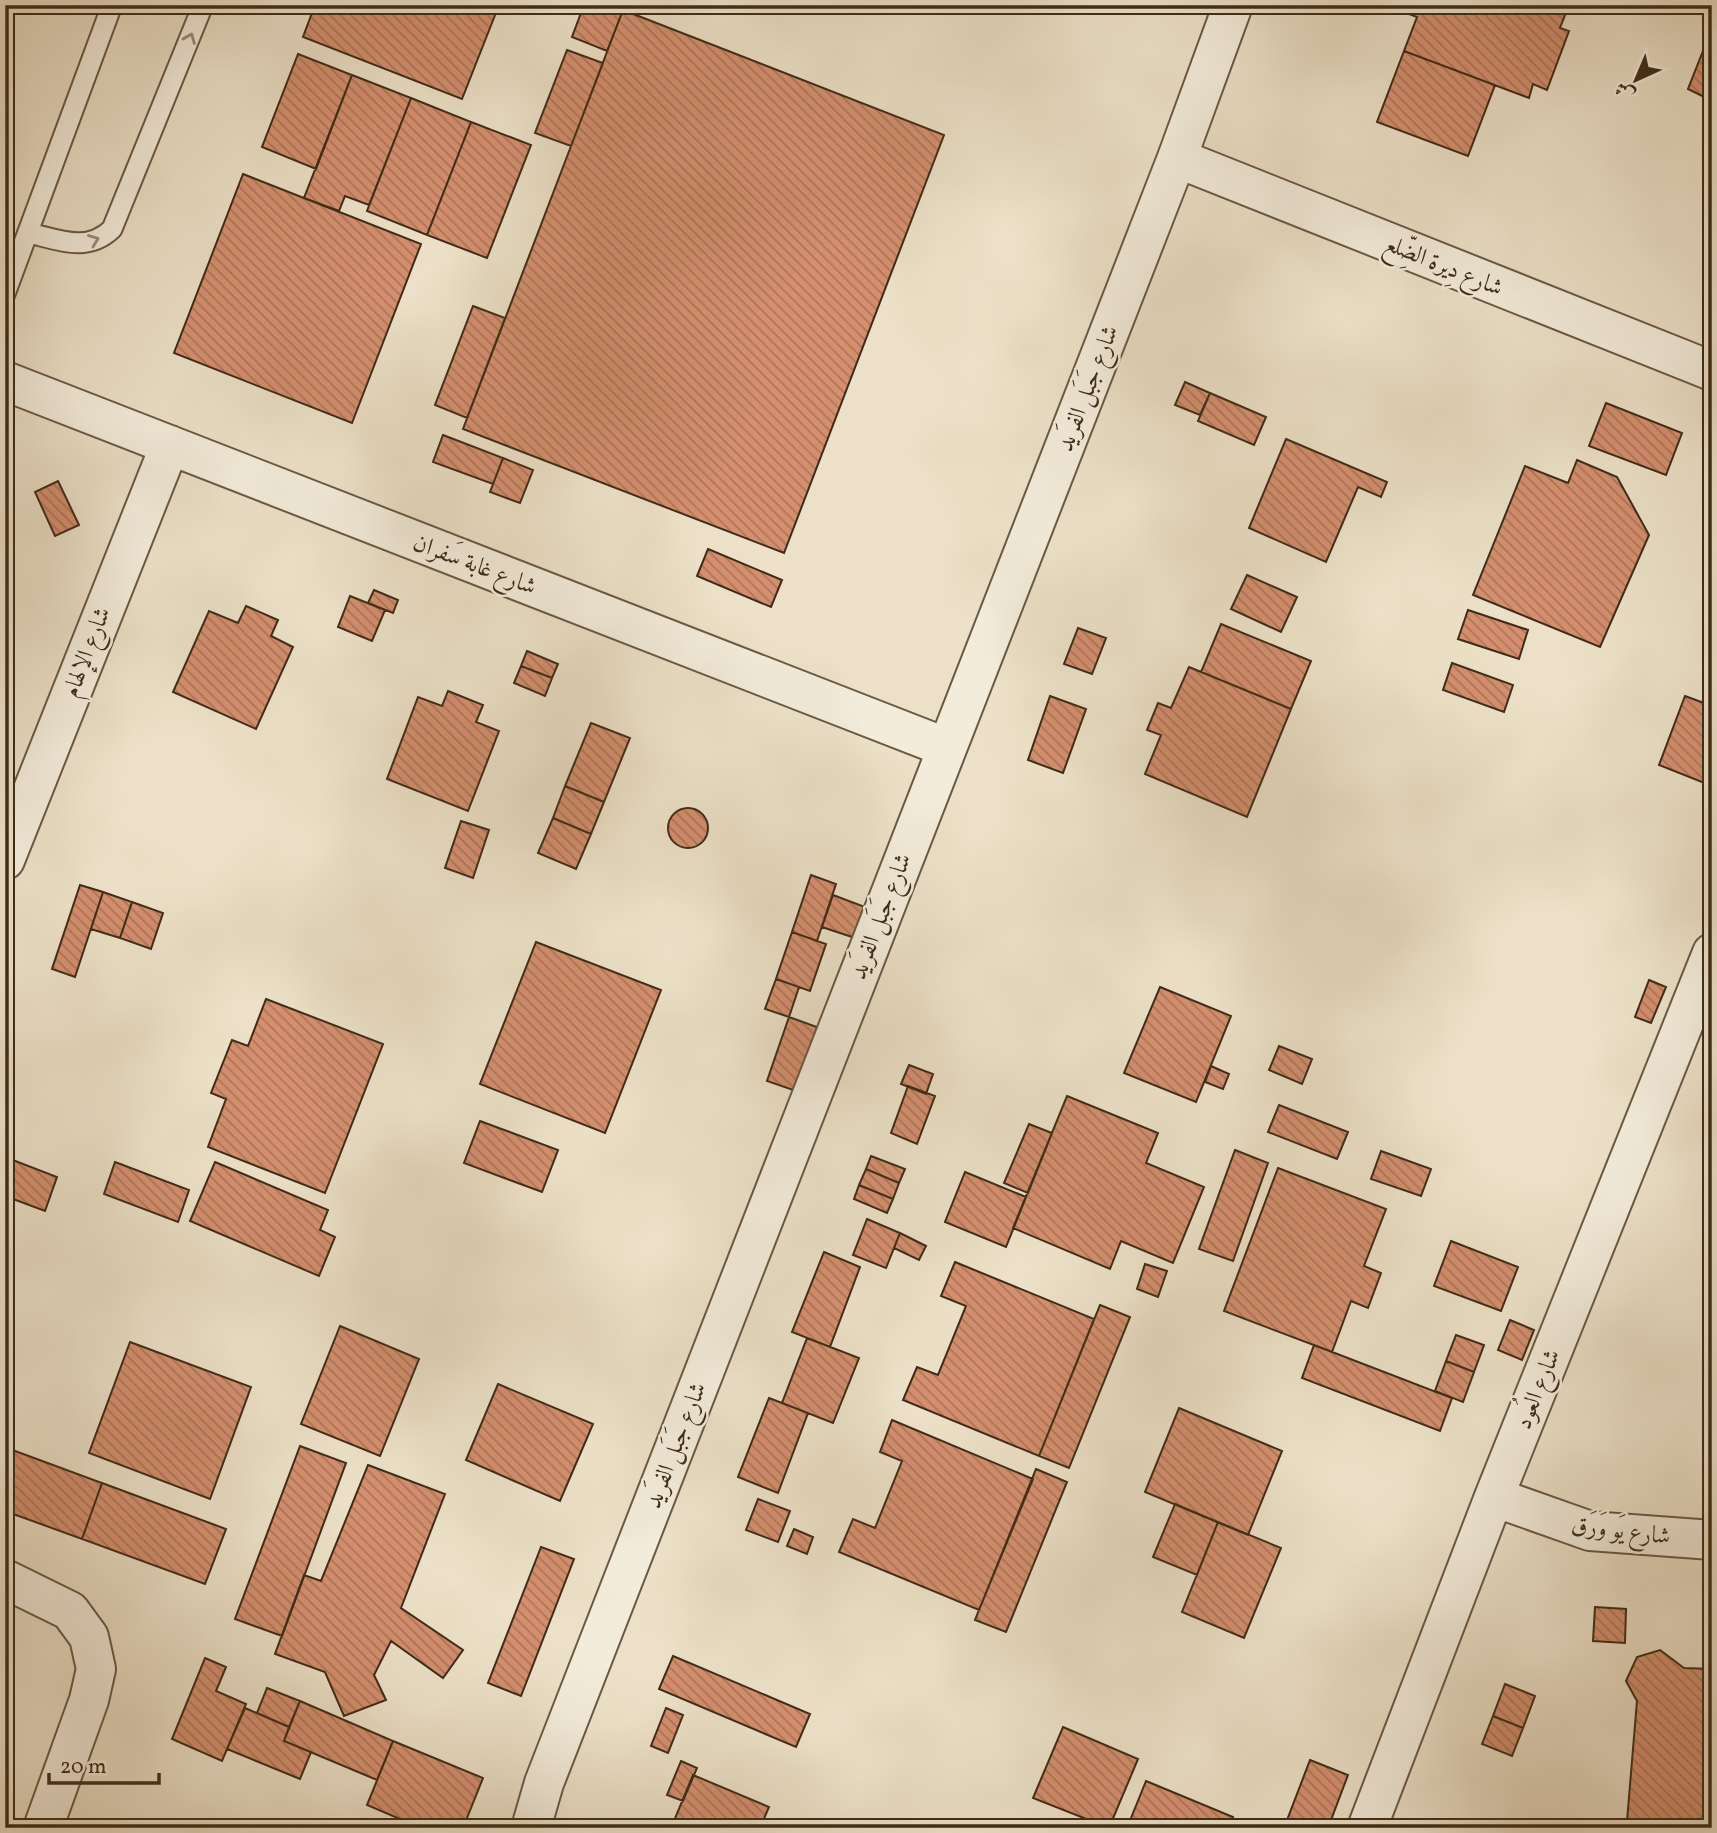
<svg xmlns="http://www.w3.org/2000/svg" width="1717" height="1833" font-family="Vollkorn,Amiri,serif">
	<style>
		.building { fill: url(#building-back-hatch); stroke: #3e2c18; stroke-width: 2 }
		.lines { fill: none; stroke-linecap: round; stroke-linejoin: round }
		.service-casing { stroke: #6a5944; stroke-width: 23 }
		.minor-casing { stroke: #6a5944; stroke-width: 42 }
		.service { stroke: #f3ecdb; stroke-width: 19 }
		.minor { stroke: #f3ecdb; stroke-width: 38 }
		.oneway { stroke: #988c7a }
		.labels { text-anchor: middle; stroke-width: 5; stroke-linejoin: round; paint-order: stroke }
		.street-label { font-size: 24px; fill: #3e2c18; stroke: #f3ecdb }
	</style>
	<defs>
		<pattern id="building-back-hatch" width="6" height="6" patternUnits="userSpaceOnUse" patternTransform="scale(1.75)"><rect width="6" height="6" fill="#d58f6f"/><path d="M-1 5l2 2M0 0l6 6M5-1l2 2" fill="none" stroke="#ae755a"/></pattern>
	</defs>
	<rect width="100%" height="100%" fill="#ece1c8"/>
	<filter id="stains"><feTurbulence type="fractalNoise" baseFrequency=".00286" numOctaves="4"/><feColorMatrix values="0 0 0 0 .2 0 0 0 0 .09 0 0 0 0 .02 0 0 0 .5 -.17"/></filter>
	<radialGradient id="worn" r=".72"><stop offset=".6" stop-color="#630" stop-opacity="0"/><stop offset="1" stop-color="#630" stop-opacity=".3"/></radialGradient>
	<path class="building" d="M5 5H18L6 36H5Z
		M315 5H499L462 99 303 37Z
		M584 5H610L623 10 607 51 572 37Z
		M1403 5H1539L1565 15 1560 28 1569 31 1547 90 1533 84 1529 98 1404 51 1417 17 1401 11Z
		M623 10 944 135 784 553 463 429Z
		M1712 28V101L1688 89Z
		M567 50 603 63 571 146 535 133Z
		M1404 51 1495 85 1468 156 1377 122Z
		M298 54 352 75 316 169 262 147Z
		M352 75 411 98 369 205 345 196 339 211 304 198Z
		M411 98 471 122 427 235 367 211Z
		M471 122 531 145 487 258 427 235Z
		M243 174 421 244 352 423 174 353Z
		M473 306 505 318 467 418 435 405Z
		M1185 382 1210 393 1200 415 1175 405Z
		M1210 393 1266 417 1254 445 1198 421Z
		M1606 403 1682 433 1666 475 1589 446Z
		M443 435 503 458 493 484 433 462Z
		M1286 439 1387 482 1381 497 1358 487 1326 562 1249 528Z
		M503 458 533 470 520 503 490 492Z
		M1577 460 1617 477 1649 535 1600 647 1473 595 1525 466 1568 483Z
		M58 481 79 525 55 536 35 492Z
		M708 549 782 580 771 607 697 576Z
		M1247 575 1297 597 1281 632 1231 609Z
		M374 590 398 600 393 613 368 603Z
		M350 596 385 610 372 641 338 627Z
		M246 606 278 620 271 636 293 647 256 729 173 692 209 611 238 623Z
		M1468 610 1528 630 1519 659 1458 639Z
		M1221 624 1311 661 1291 709 1201 672Z
		M1078 628 1106 638 1092 674 1064 664Z
		M527 651 558 664 552 678 521 666Z
		M1452 663 1513 685 1504 712 1443 690Z
		M521 666 552 678 545 696 514 683Z
		M1189 667 1291 709 1247 817 1145 774 1161 735 1147 730 1158 703 1171 708Z
		M448 691 483 705 476 722 499 731 468 811 387 779 418 697 442 706Z
		M1050 696 1086 709 1063 773 1028 760Z
		M1685 696 1712 706V786L1659 765Z
		M591 723 630 738 604 802 565 786Z
		M565 786 604 802 591 834 553 818Z
		M668 828a20 20 0 1 1 40 0a20 20 0 1 1-40 0Z
		M553 818 591 834 576 869 538 853Z
		M461 821 489 830 473 878 445 868Z
		M811 875 836 884 817 941 792 932Z
		M80 885 103 892 75 977 52 969Z
		M103 892 132 902 120 938 91 929Z
		M833 895 865 907 855 938 822 927Z
		M132 902 163 913 151 949 120 938Z
		M792 932 826 944 810 991 776 979Z
		M536 942 661 990 605 1133 480 1084Z
		M776 979 799 987 789 1017 765 1009Z
		M1649 980 1666 987 1651 1023 1635 1017Z
		M1160 987 1231 1016 1196 1102 1124 1073Z
		M266 999 383 1044 325 1193 208 1147 226 1099 211 1093 232 1040 248 1046Z
		M789 1017 817 1027 796 1091 767 1081Z
		M1279 1046 1312 1059 1302 1084 1269 1070Z
		M909 1065 933 1074 926 1094 901 1084Z
		M1211 1066 1229 1074 1223 1089 1205 1082Z
		M908 1086 935 1096 917 1144 891 1133Z
		M1067 1096 1158 1133 1146 1163 1204 1187 1173 1263 1121 1241 1110 1269 1013 1228Z
		M1279 1105 1348 1132 1337 1159 1268 1132Z
		M480 1121 558 1150 542 1192 464 1163Z
		M1029 1124 1052 1133 1028 1193 1004 1183Z
		M1235 1150 1268 1163 1233 1261 1199 1249Z
		M1381 1151 1431 1169 1421 1196 1371 1179Z
		M871 1156 905 1169 899 1183 866 1169Z
		M5 1157 57 1177 45 1211 5 1196Z
		M115 1162 189 1190 178 1222 104 1194Z
		M215 1162 328 1210 320 1230 335 1237 319 1276 190 1221Z
		M1278 1168 1386 1209 1364 1266 1381 1273 1368 1308 1351 1301 1332 1352 1224 1311Z
		M866 1169 899 1183 893 1199 859 1185Z
		M965 1172 1026 1197 1006 1247 945 1222Z
		M859 1185 893 1199 887 1213 854 1199Z
		M867 1219 900 1233 886 1268 853 1255Z
		M900 1233 926 1246 919 1260 894 1248Z
		M1451 1241 1518 1267 1501 1311 1434 1286Z
		M824 1252 860 1267 830 1347 792 1332Z
		M955 1262 1094 1319 1039 1456 903 1400 917 1367 938 1375 966 1306 941 1296Z
		M1145 1264 1167 1271 1158 1297 1137 1289Z
		M1100 1305 1130 1317 1069 1468 1039 1456Z
		M1510 1320 1534 1330 1522 1360 1498 1350Z
		M340 1326 419 1359 380 1456 301 1424Z
		M1456 1335 1484 1345 1474 1372 1446 1361Z
		M807 1338 859 1358 833 1423 782 1403Z
		M130 1342 251 1387 210 1499 89 1453Z
		M1314 1345 1452 1398 1440 1431 1302 1378Z
		M1446 1361 1474 1372 1463 1402 1435 1391Z
		M498 1384 593 1424 560 1501 466 1460Z
		M769 1398 808 1413 778 1493 738 1477Z
		M1179 1408 1282 1451 1248 1535 1145 1492Z
		M892 1420 1033 1479 979 1610 839 1552 853 1519 875 1528 902 1461 880 1452Z
		M300 1446 346 1463 282 1636 235 1619Z
		M7 1448 102 1483 82 1539 5 1511Z
		M368 1465 445 1494 401 1608 463 1650 443 1678 391 1641 374 1675 386 1700 344 1716 325 1672 275 1654 304 1575 321 1581Z
		M1036 1469 1067 1482 1006 1632 975 1620Z
		M102 1483 226 1529 205 1584 82 1539Z
		M758 1499 790 1511 778 1542 746 1530Z
		M1175 1504 1218 1522 1197 1575 1153 1557Z
		M1218 1522 1281 1548 1244 1638 1182 1612Z
		M794 1529 813 1537 807 1554 787 1546Z
		M541 1547 574 1559 521 1696 488 1683Z
		M1595 1607 1626 1609 1625 1643 1593 1641Z
		M1660 1650 1684 1668 1712 1669 1711 1826 1627 1821 1637 1701 1626 1681 1637 1657Z
		M673 1656 810 1714 796 1747 659 1689Z
		M205 1658 226 1667 216 1691 246 1704 222 1761 172 1739Z
		M1505 1684 1535 1696 1523 1728 1493 1716Z
		M267 1688 300 1701 289 1727 257 1713Z
		M300 1701 393 1741 377 1780 284 1741Z
		M245 1708 289 1727 284 1741 311 1752 300 1779 227 1749Z
		M666 1708 683 1715 668 1753 651 1746Z
		M1493 1716 1523 1728 1512 1756 1482 1744Z
		M1063 1727 1138 1759 1109 1828 1033 1798Z
		M393 1741 483 1778 463 1828H421L367 1805Z
		M1310 1760 1348 1775 1328 1828H1284Z
		M681 1761 697 1768 683 1801 667 1795Z
		M693 1775 769 1807 760 1828H671Z
		M1146 1781 1233 1817 1228 1828H1127Z"/>
	<g class="lines">
		<g class="service-casing">
			<path id="service" d="M29 233C59 240 87 253 112 229L203 5
				M5 294 112 5"/>
		</g>
		<g class="minor-casing">
			<path id="minor" d="M1177 158 1712 371
				M5 381 945 747
				M5 860 170 445
				M1494 1497 1590 1531 1712 1540
				M5 1579 70 1611 89 1637 96 1669 89 1700 43 1828
				M531 1828 544 1783 1177 158 1233 5
				M1367 1828 1494 1497 1712 953"/>
		</g>
		<use href="#service" class="service"/>
		<use href="#minor" class="minor"/>
	</g>
	<defs><path id="oneway-chevron" d="M-2-3.5L2.5 0L-2 3.5" fill="none" stroke-width="1.6" stroke-linecap="round" stroke-linejoin="round" transform="scale(1.75)"/></defs>
	<g class="oneway">
		<use href="#oneway-chevron" transform="translate(190 38) rotate(-68)"/>
		<use href="#oneway-chevron" transform="translate(94 240) rotate(-21)"/>
	</g>
	<g class="labels">
		<g class="street-label">
			<text transform="translate(1444 265) rotate(22)" y="8">شارع دِيرة الضِّلع</text>
			<text transform="translate(1087 388) rotate(-69)" y="8">شارع جَبَل الفرَيد</text>
			<text transform="translate(475 564) rotate(21)" y="8">شارع غابة سَفران</text>
			<text transform="translate(86 652) rotate(-69)" y="8">شارع الإلهام</text>
			<text transform="translate(880 916) rotate(-69)" y="8">شارع جَبَل الفرَيد</text>
			<text transform="translate(1537 1389) rotate(-68)" y="8">شارع العُود</text>
			<text transform="translate(675 1445) rotate(-69)" y="8">شارع جَبَل الفرَيد</text>
			<text transform="translate(1621 1530) rotate(7)" y="8">شارع يَو وَرَق</text>
		</g>
	</g>
	<rect width="1717" height="1833" fill="none" stroke="#ece1c8" stroke-width="28"/>
	<rect x="7" y="7" width="1703" height="1819" fill="none" stroke="#3e2c18" stroke-width="3.5"/>
	<rect x="14" y="14" width="1689" height="1805" fill="none" stroke="#3e2c18" stroke-width="2"/>
	<g transform="translate(1636 80) rotate(224)" stroke="#f3ecdb" stroke-width="5" paint-order="stroke">
	<path d="M0-5L12 26L0 18L-12 26Z" fill="#3e2c18"/>
	<text y="-10" font-size="19" font-weight="bold" text-anchor="middle" fill="#3e2c18">ش</text>
	</g>
	<path d="M49 1773v10h110v-10" fill="none" stroke="#3e2c18" stroke-width="3.5"/>
	<text x="60" y="1773" font-size="21" fill="#3e2c18" stroke="#f3ecdb" stroke-width="5" paint-order="stroke">20 m</text>
	<rect width="100%" height="100%" filter="url(#stains)"/>
	<rect width="100%" height="100%" fill="url(#worn)"/>
</svg>
